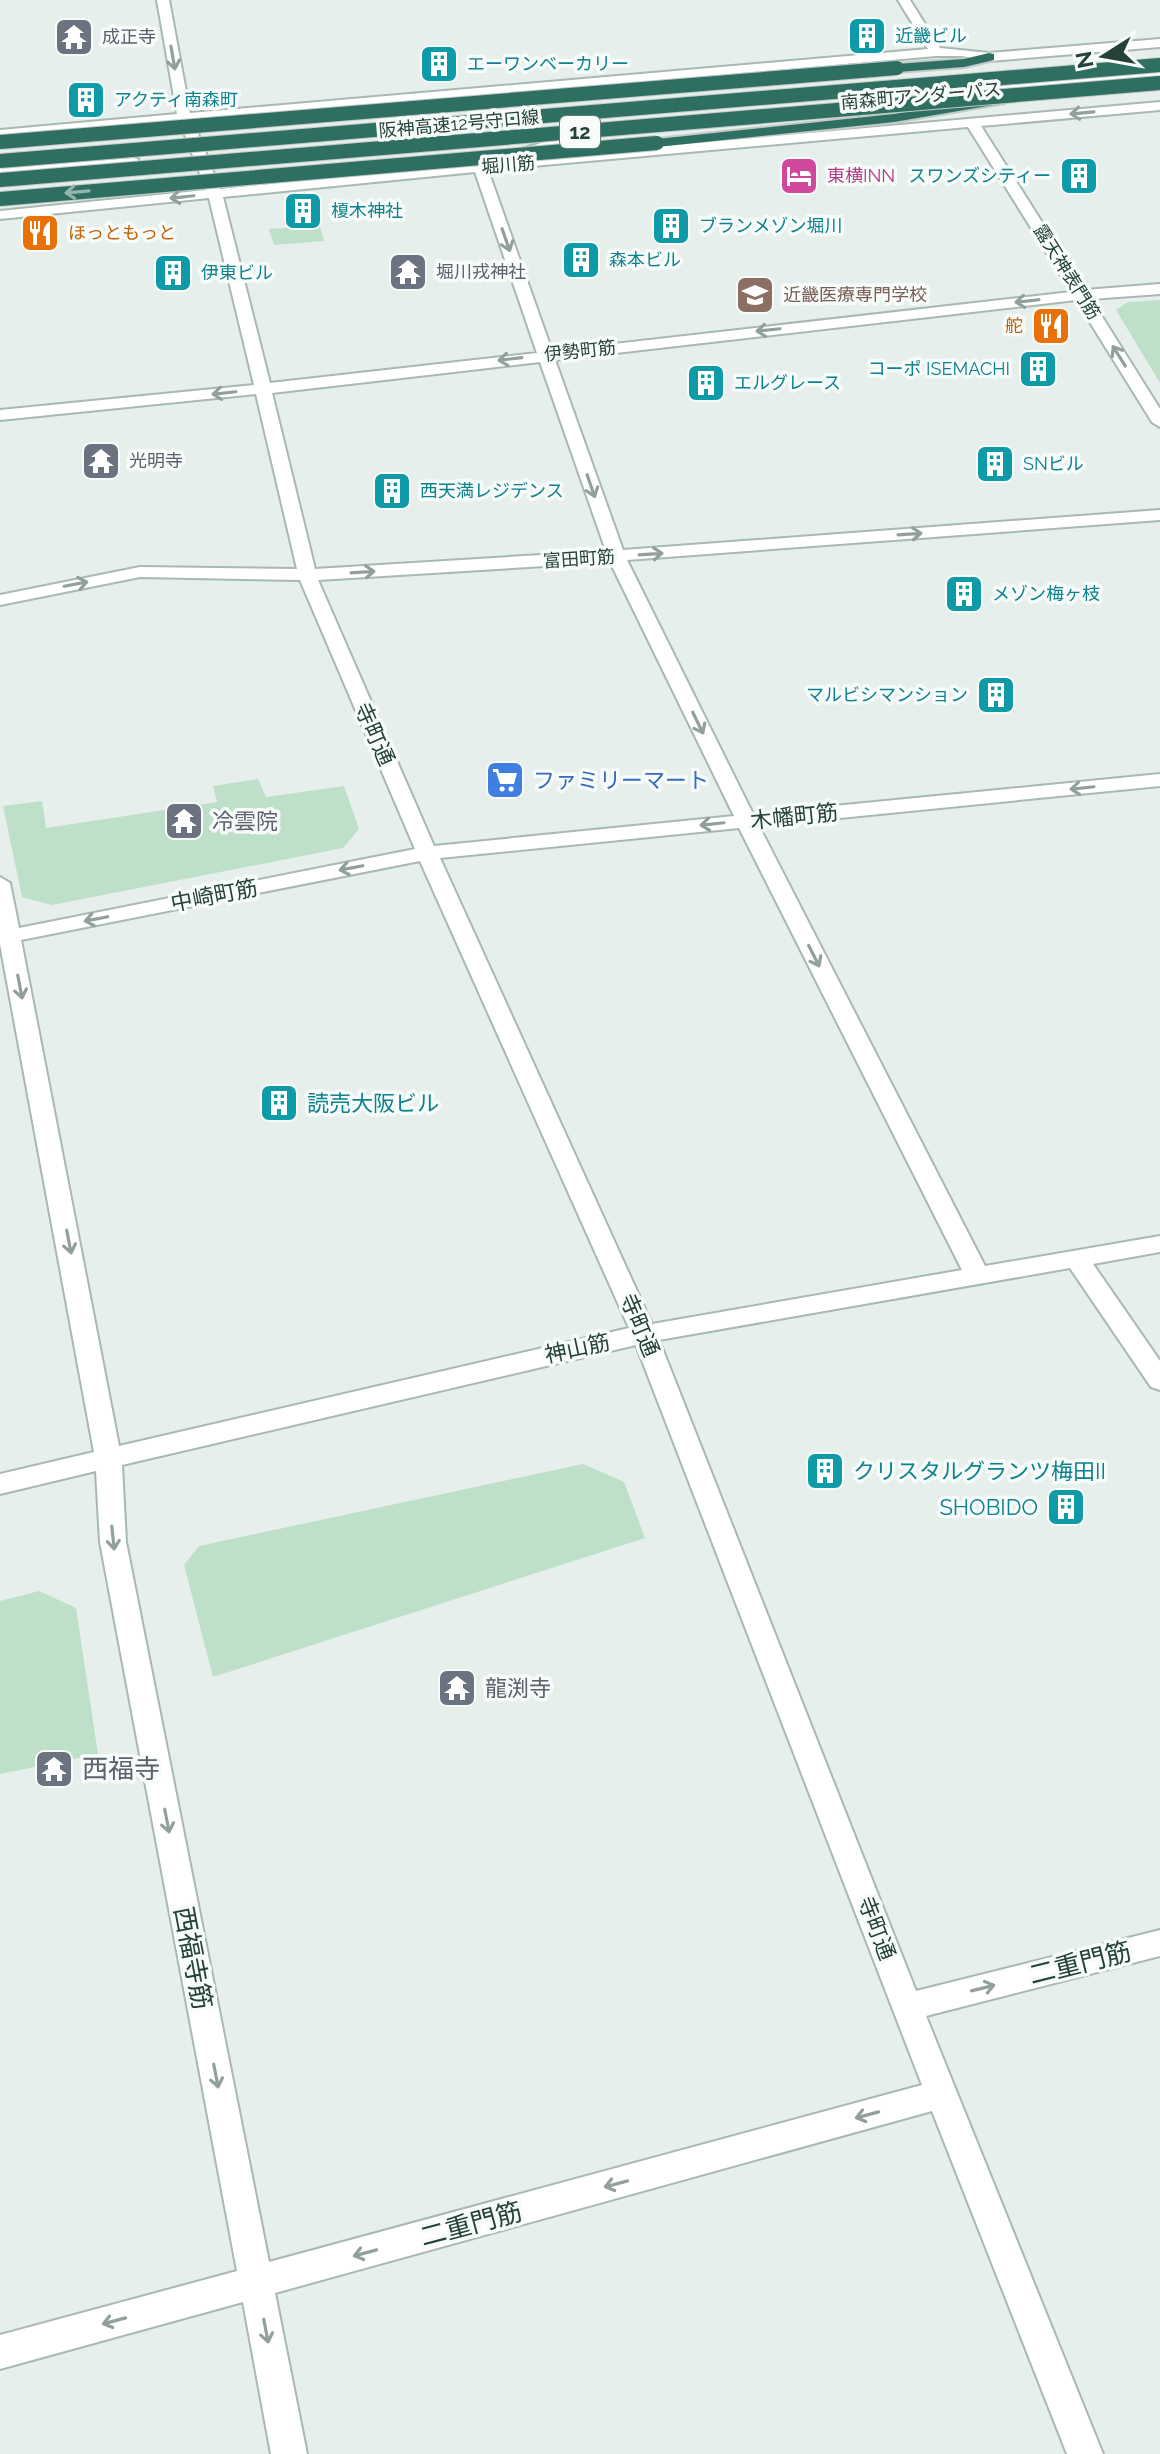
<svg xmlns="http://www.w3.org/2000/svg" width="1160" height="2454" font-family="Raleway,'Noto Sans JP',sans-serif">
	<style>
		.green { fill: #bfe0c8 }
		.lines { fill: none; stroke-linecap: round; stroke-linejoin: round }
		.minor-casing { stroke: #a8b8b2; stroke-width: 4 }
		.highway-casing { stroke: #c2cac8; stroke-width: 4 }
		.minor { fill: #fff; fill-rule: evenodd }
		.highway { fill: #2f6f62; fill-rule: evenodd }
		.highway-bridge-casing { stroke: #c2cac8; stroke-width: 16; stroke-linecap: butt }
		.highway-bridge { stroke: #2f6f62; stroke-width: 14 }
		.oneway { stroke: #92a09c }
		.oneway2 { stroke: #93b5ae }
		.labels { text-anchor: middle; stroke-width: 7; stroke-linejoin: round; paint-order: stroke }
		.far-culture-label { font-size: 18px; fill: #0d838f; stroke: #f7fbf9; text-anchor: start }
		.far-worship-label { font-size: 18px; fill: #5b616d; stroke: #f7fbf9; text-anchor: start }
		.far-street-label { font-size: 18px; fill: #24423a; stroke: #f7fbf9 }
		.far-hotel-label { font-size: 18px; fill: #b23c85; stroke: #f7fbf9; text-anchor: start }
		.far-food-label { font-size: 18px; fill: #c56008; stroke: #f7fbf9; text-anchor: start }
		.far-education-label { font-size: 18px; fill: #785e54; stroke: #f7fbf9; text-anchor: start }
		.shield { fill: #f7fbf9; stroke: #637a73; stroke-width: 2 }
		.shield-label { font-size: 20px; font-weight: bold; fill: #24423a }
		.street-label { font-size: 22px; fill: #24423a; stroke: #f7fbf9 }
		.shop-label { font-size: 22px; fill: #366cbe; stroke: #f7fbf9; text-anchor: start }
		.worship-label { font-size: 22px; fill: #5b616d; stroke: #f7fbf9; text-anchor: start }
		.culture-label { font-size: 22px; fill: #0d838f; stroke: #f7fbf9; text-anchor: start }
		.near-worship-label { font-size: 26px; fill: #5b616d; stroke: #f7fbf9; text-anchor: start }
		.near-street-label { font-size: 26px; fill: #24423a; stroke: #f7fbf9 }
	</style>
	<rect width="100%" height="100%" fill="#e6efeb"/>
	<path class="green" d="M315 226 320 227 324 241 274 245 269 229Z
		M1160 300V383L1116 310 1128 302Z
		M258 779 266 797 344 786 359 829 343 848 52 905 22 897 3 806 42 801 46 828 217 802 213 786Z
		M583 1464 624 1482 645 1538 213 1677 184 1565 199 1546Z
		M39 1591 76 1608 98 1754 0 1774V1601Z"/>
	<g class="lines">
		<g class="minor-casing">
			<path id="minor" d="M157 0H169L190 113 928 49 898 0H910L940 48 989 53 1160 39V47L989 61 962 56H936L193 121 220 189 478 163 591 127 598 131 596 134 518 159 1160 102V110L981 126 1085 290 1160 284V294L1091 299 1160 409V427L1152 422 1076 300 555 360 623 550 1160 510V520L627 560 753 814 1160 774V786L759 826 985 1266 1160 1236V1252L1093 1264 1160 1361V1390L1151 1387 1070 1268 659 1340 916 1991 1160 1930V1956L926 2016 1103 2454H1067L932 2111 275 2293 307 2454H271L243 2302 0 2369V2335L237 2271 100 1542 96 1471 0 1494V1474L94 1452 0 944V877L10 883 19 928 415 849 300 580 140 577 0 605V595L140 567 297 569 256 394 0 420V410L254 385 209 198 0 219V211L206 190 180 122 0 138V130L177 114ZM968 127 1071 292 552 351 488 170ZM475 172 537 353 270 383 223 197ZM540 362 606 551 315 569 272 393ZM610 562 734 816 434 846 318 580ZM739 828 962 1270 652 1324 440 858ZM420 861 629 1328 119 1446 21 940ZM636 1345 922 2085 269 2262 126 1542 122 1465Z
				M1160 72V80L971 96 964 92 971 88Z
				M133 158 138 159V165L0 176V168Z"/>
		</g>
		<g class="highway-casing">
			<path id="highway" d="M989 53 994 54V60L964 67 897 72 890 68 897 64 964 59Z
				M1000 96 1005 97V103L894 122 657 147 650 143 657 139 894 114Z"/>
		</g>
		<use href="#minor" class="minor"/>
		<use href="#highway" class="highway"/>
		<g class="highway-bridge-casing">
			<path id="highway-bridge" d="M0 142 897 68
				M0 161 1160 65
				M0 180 1160 83
				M0 199 657 143"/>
		</g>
		<use href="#highway-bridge" class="highway-bridge"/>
	</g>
	<defs><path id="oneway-shaft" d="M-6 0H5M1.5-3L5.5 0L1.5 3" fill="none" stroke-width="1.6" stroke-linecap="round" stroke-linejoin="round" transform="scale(2)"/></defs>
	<g class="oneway">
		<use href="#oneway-shaft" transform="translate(173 58) rotate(80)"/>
		<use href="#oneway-shaft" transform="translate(1082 113) rotate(175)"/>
		<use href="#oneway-shaft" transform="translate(182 197) rotate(174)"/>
		<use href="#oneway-shaft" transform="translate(506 240) rotate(71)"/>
		<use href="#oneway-shaft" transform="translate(1027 301) rotate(174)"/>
		<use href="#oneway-shaft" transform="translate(768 330) rotate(174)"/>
		<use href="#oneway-shaft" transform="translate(1119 356) rotate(-122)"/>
		<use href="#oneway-shaft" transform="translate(510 359) rotate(173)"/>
		<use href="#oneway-shaft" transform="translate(224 393) rotate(174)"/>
		<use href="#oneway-shaft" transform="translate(591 486) rotate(71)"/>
		<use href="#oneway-shaft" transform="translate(910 534) rotate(-4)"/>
		<use href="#oneway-shaft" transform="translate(651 554) rotate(-4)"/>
		<use href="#oneway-shaft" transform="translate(363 572) rotate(-4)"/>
		<use href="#oneway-shaft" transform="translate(76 584) rotate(-11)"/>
		<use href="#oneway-shaft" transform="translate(698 723) rotate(64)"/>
		<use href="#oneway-shaft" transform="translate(1082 788) rotate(174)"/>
		<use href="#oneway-shaft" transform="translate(712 824) rotate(174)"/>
		<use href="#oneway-shaft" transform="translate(351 868) rotate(169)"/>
		<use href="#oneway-shaft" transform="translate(96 919) rotate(169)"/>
		<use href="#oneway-shaft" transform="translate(814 956) rotate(63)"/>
		<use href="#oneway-shaft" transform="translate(20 987) rotate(79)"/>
		<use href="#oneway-shaft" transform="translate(69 1242) rotate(79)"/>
		<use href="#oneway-shaft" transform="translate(113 1538) rotate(84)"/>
		<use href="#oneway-shaft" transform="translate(167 1821) rotate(79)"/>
		<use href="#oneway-shaft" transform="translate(983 1988) rotate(-14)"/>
		<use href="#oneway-shaft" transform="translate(216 2076) rotate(79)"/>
		<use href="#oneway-shaft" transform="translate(867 2115) rotate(165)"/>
		<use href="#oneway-shaft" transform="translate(616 2184) rotate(165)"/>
		<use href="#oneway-shaft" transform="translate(365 2253) rotate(165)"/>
		<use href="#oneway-shaft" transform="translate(114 2321) rotate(165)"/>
		<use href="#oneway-shaft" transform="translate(266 2331) rotate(79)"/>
	</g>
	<use class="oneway2" href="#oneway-shaft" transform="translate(77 192) rotate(175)"/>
	<defs>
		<g id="building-square" transform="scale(2)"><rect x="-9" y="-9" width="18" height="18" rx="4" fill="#0f9aa8" stroke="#f7fbf9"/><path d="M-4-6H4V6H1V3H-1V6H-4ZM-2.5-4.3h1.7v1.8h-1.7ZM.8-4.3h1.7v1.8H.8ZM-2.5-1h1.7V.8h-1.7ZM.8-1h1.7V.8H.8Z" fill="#fff"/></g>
		<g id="temple-square" transform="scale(2)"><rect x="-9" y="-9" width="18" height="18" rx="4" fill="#6b7280" stroke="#f7fbf9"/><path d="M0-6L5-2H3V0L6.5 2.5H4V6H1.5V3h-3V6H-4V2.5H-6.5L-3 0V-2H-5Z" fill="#fff"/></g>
		<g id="hotel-square" transform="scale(2)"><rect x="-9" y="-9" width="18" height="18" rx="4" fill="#d1479c" stroke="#f7fbf9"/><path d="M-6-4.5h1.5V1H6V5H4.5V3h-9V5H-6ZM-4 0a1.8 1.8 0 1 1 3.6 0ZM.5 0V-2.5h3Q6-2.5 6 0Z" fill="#fff"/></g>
		<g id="restaurant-square" transform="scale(2)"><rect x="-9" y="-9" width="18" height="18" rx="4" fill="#e8710a" stroke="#f7fbf9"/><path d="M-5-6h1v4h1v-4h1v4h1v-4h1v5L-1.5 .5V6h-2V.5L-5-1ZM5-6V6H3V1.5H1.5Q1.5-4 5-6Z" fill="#fff"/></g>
		<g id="university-square" transform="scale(2)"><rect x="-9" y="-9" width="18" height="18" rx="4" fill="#8d6e63" stroke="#f7fbf9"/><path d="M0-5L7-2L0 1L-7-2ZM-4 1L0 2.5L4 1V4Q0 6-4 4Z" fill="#fff"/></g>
		<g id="supermarket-square" transform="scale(2)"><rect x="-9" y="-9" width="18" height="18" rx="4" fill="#3f7fe0" stroke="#f7fbf9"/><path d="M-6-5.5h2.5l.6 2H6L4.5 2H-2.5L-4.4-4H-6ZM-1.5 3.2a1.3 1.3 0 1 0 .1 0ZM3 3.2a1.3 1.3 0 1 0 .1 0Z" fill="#fff"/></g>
	</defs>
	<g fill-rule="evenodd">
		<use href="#building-square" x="867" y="36"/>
		<use href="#temple-square" x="74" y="37"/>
		<use href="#building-square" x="439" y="64"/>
		<use href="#building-square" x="86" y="100"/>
		<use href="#hotel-square" x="799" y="176"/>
		<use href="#building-square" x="1079" y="176"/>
		<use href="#building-square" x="303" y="211"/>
		<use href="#building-square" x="671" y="226"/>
		<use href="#restaurant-square" x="40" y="233"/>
		<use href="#building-square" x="581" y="260"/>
		<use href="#temple-square" x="408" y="272"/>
		<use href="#building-square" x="173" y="273"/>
		<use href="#university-square" x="755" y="295"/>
		<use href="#restaurant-square" x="1051" y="326"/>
		<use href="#building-square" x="1038" y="369"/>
		<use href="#building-square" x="706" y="383"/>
		<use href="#temple-square" x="101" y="461"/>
		<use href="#building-square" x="995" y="464"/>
		<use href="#building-square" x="392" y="491"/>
		<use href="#building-square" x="964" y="594"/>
		<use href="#building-square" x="996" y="695"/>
		<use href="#supermarket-square" x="505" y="780"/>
		<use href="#temple-square" x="184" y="821"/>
		<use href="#building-square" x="279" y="1103"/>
		<use href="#building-square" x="825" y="1471"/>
		<use href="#building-square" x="1066" y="1507"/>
		<use href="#temple-square" x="457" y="1688"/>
		<use href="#temple-square" x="54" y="1769"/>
	</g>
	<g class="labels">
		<g class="far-culture-label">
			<text x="895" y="42">近畿ビル</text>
			<text x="467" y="70">エーワンベーカリー</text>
			<text x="114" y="106">アクティ南森町</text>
			<text x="1051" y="182" text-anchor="end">スワンズシティー</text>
			<text x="331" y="217">榎木神社</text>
			<text x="699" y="232">ブランメゾン堀川</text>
			<text x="609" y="266">森本ビル</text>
			<text x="201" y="279">伊東ビル</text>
			<text x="1010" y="375" text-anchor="end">コーポ ISEMACHI</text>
			<text x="734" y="389">エルグレース</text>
			<text x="1023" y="470">SNビル</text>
			<text x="420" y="497">西天満レジデンス</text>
			<text x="992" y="600">メゾン梅ヶ枝</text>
			<text x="968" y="701" text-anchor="end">マルビシマンション</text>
		</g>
		<g class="far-worship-label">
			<text x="102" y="43">成正寺</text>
			<text x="436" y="278">堀川戎神社</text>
			<text x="129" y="467">光明寺</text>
		</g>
		<g class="far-street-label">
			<text transform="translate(921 96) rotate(-5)" y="6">南森町アンダーパス</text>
			<text transform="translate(459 124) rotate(-5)" y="6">阪神高速12号守口線</text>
			<text transform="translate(508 165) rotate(-5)" y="6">堀川筋</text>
			<text transform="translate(1067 272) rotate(58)" y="6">露天神表門筋</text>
			<text transform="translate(580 351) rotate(-6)" y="6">伊勢町筋</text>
			<text transform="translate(579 559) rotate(-4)" y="6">富田町筋</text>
		</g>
		<g class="far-hotel-label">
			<text x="827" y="182">東横INN</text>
		</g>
		<g class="far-food-label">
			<text x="68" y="239">ほっともっと</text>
			<text x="1023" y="332" text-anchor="end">舵</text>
		</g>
		<g class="far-education-label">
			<text x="783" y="301">近畿医療専門学校</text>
		</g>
		<rect class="shield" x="560" y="116" width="40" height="32" rx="6"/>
		<g class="shield-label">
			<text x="580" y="139">12</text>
		</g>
		<g class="street-label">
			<text transform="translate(375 734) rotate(66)" y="8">寺町通</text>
			<text transform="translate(794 816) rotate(-6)" y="8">木幡町筋</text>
			<text transform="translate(214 895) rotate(-11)" y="8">中崎町筋</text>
			<text transform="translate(640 1325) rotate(67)" y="8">寺町通</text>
			<text transform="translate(577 1348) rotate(-12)" y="8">神山筋</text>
			<text transform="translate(877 1928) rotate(69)" y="8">寺町通</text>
		</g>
		<g class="shop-label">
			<text x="533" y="788">ファミリーマート</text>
		</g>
		<g class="worship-label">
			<text x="212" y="829">冷雲院</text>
			<text x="485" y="1696">龍渕寺</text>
		</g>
		<g class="culture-label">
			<text x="307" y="1111">読売大阪ビル</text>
			<text x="853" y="1479">クリスタルグランツ梅田II</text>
			<text x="1038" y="1515" text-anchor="end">SHOBIDO</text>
		</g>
		<g class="near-worship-label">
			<text x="82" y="1778">西福寺</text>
		</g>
		<g class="near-street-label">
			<text transform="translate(193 1958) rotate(79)" y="9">西福寺筋</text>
			<text transform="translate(1080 1963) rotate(-14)" y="9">二重門筋</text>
			<text transform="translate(471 2224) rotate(-15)" y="9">二重門筋</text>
		</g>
	</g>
	<g transform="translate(1104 56) rotate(259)" stroke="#f7fbf9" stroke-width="6" paint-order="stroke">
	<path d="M0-6L14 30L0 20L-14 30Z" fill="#24423a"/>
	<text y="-12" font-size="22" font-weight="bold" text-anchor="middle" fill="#24423a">N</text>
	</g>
</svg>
